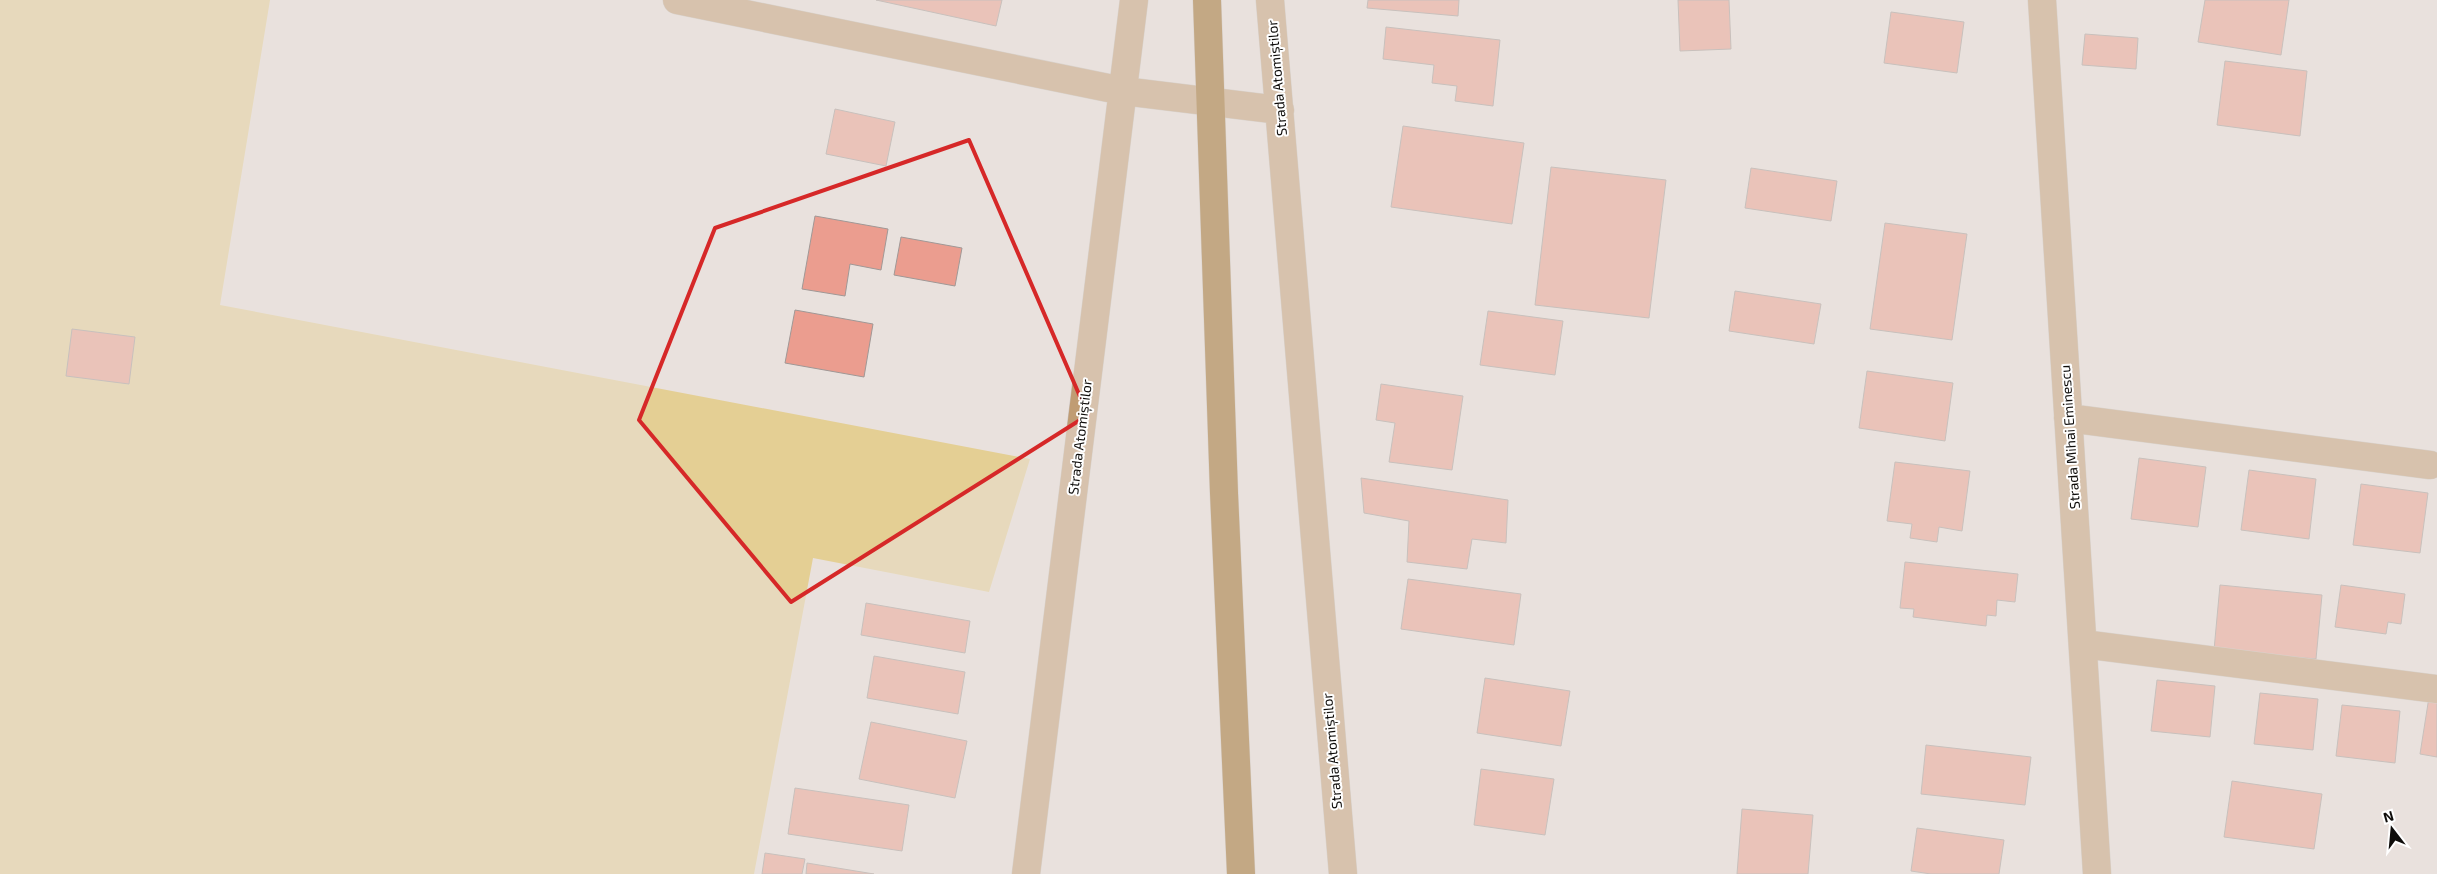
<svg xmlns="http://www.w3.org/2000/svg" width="2437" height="874" font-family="'Exo 2',sans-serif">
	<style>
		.green { fill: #e4cf94 }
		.building { fill: #eb9d8f; stroke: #a09896 }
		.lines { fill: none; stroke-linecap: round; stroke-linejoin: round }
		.minor-casing { stroke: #c6bfbb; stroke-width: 29 }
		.major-casing { stroke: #c6bfbb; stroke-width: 29 }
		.minor { stroke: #c09c73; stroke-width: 28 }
		.major { stroke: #95621a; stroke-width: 28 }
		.marked { fill: none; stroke: #d62828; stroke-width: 4; stroke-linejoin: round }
		.labels { text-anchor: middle; stroke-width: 4; stroke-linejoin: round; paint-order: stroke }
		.street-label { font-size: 14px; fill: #0e0c0a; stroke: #fff }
	</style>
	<rect width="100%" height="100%" fill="#e9e1dd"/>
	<path class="green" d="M0 0H270L220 305 1030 459 989 592 813 558 754 874H0Z"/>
	<path class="building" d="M876 0H1002L996 26Z
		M1368 0H1459L1458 16 1367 8Z
		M1678 0H1729L1731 49 1680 51Z
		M2205 0H2289L2281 55 2198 42Z
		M1891 12 1964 22 1957 73 1884 63Z
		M1386 27 1500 40 1493 106 1455 101 1457 86 1432 83 1434 65 1383 59Z
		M2085 34 2138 38 2136 69 2082 65Z
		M2225 61 2307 71 2300 136 2217 125Z
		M835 109 895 122 886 166 826 154Z
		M1403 126 1524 143 1512 224 1391 207Z
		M1551 167 1666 180 1649 318 1535 305Z
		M1751 168 1837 181 1831 221 1745 208Z
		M815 216 888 229 881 270 850 264 845 296 802 289Z
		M1885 223 1967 234 1952 340 1870 329Z
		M901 237 962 248 955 286 894 275Z
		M1735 291 1821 304 1814 344 1729 331Z
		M795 310 873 324 864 377 785 363Z
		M1488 311 1563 321 1555 375 1480 365Z
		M72 329 135 337 129 384 66 376Z
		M1867 371 1953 383 1945 441 1859 428Z
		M1381 384 1463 396 1452 470 1389 462 1395 423 1376 420Z
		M2139 458 2206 467 2198 527 2131 519Z
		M1895 462 1970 471 1962 531 1939 527 1937 542 1910 538 1912 524 1887 521Z
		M2249 470 2316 479 2309 539 2241 530Z
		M1361 478 1508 500 1506 543 1472 539 1467 569 1407 562 1409 521 1364 513Z
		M2361 484 2428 493 2420 553 2353 545Z
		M1905 562 2018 574 2015 602 1997 600 1996 616 1987 615 1986 626 1913 617 1914 609 1900 608Z
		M1408 579 1521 594 1514 645 1401 629Z
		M2220 585 2322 595 2316 659 2214 650Z
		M2341 585 2405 594 2401 624 2388 622 2386 634 2335 627Z
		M866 603 970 621 965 653 861 635Z
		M874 656 965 672 958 714 867 698Z
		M1485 678 1570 691 1561 746 1477 733Z
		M2157 680 2215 686 2210 737 2151 731Z
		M2260 693 2318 699 2313 750 2254 744Z
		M2429 697 2437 698V757L2420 754Z
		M2342 705 2400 711 2395 763 2336 756Z
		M871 722 967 741 955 798 859 779Z
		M1926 745 2031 757 2025 805 1921 794Z
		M1481 769 1554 779 1545 835 1474 825Z
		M2232 781 2322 794 2314 849 2224 837Z
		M795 788 909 805 902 851 788 834Z
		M1742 809 1813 815 1808 874H1737Z
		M1917 828 2004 840 1999 874H1931L1911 871Z
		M765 853 805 859 802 874H762Z
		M807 863 874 874H806Z"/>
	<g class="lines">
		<g class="minor-casing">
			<path id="minor" d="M677 0 1123 91 1280 110
				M1270 0 1343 874
				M2042 0 2097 874
				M2068 418 2430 465
				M2083 644 2437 689
				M1026 874 1134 0"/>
		</g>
		<g class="major-casing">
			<path id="major" d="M1207 0 1224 493 1241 874"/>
		</g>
		<use href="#minor" class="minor"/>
		<use href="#major" class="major"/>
	</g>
	<path d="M0 0H2437V874H0ZM969 140 1088 415 791 602 639 420 715 228Z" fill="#e9e1dd" fill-opacity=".55" fill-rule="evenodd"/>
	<path class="marked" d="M969 140 1088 415 791 602 639 420 715 228Z"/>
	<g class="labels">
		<g class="street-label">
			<text transform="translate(1277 78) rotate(-95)" y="5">Strada Atomiștilor</text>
			<text transform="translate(1080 437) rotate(-83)" y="5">Strada Atomiștilor</text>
			<text transform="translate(2070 437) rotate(-94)" y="5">Strada Mihai Eminescu</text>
			<text transform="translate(1332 751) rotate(-95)" y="5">Strada Atomiștilor</text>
		</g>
	</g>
	<g transform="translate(2392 829) rotate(344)" stroke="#ffffff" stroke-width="4" paint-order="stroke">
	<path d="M0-4L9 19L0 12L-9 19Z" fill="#0e0c0a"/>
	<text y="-8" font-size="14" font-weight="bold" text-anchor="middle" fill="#0e0c0a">N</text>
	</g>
</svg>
